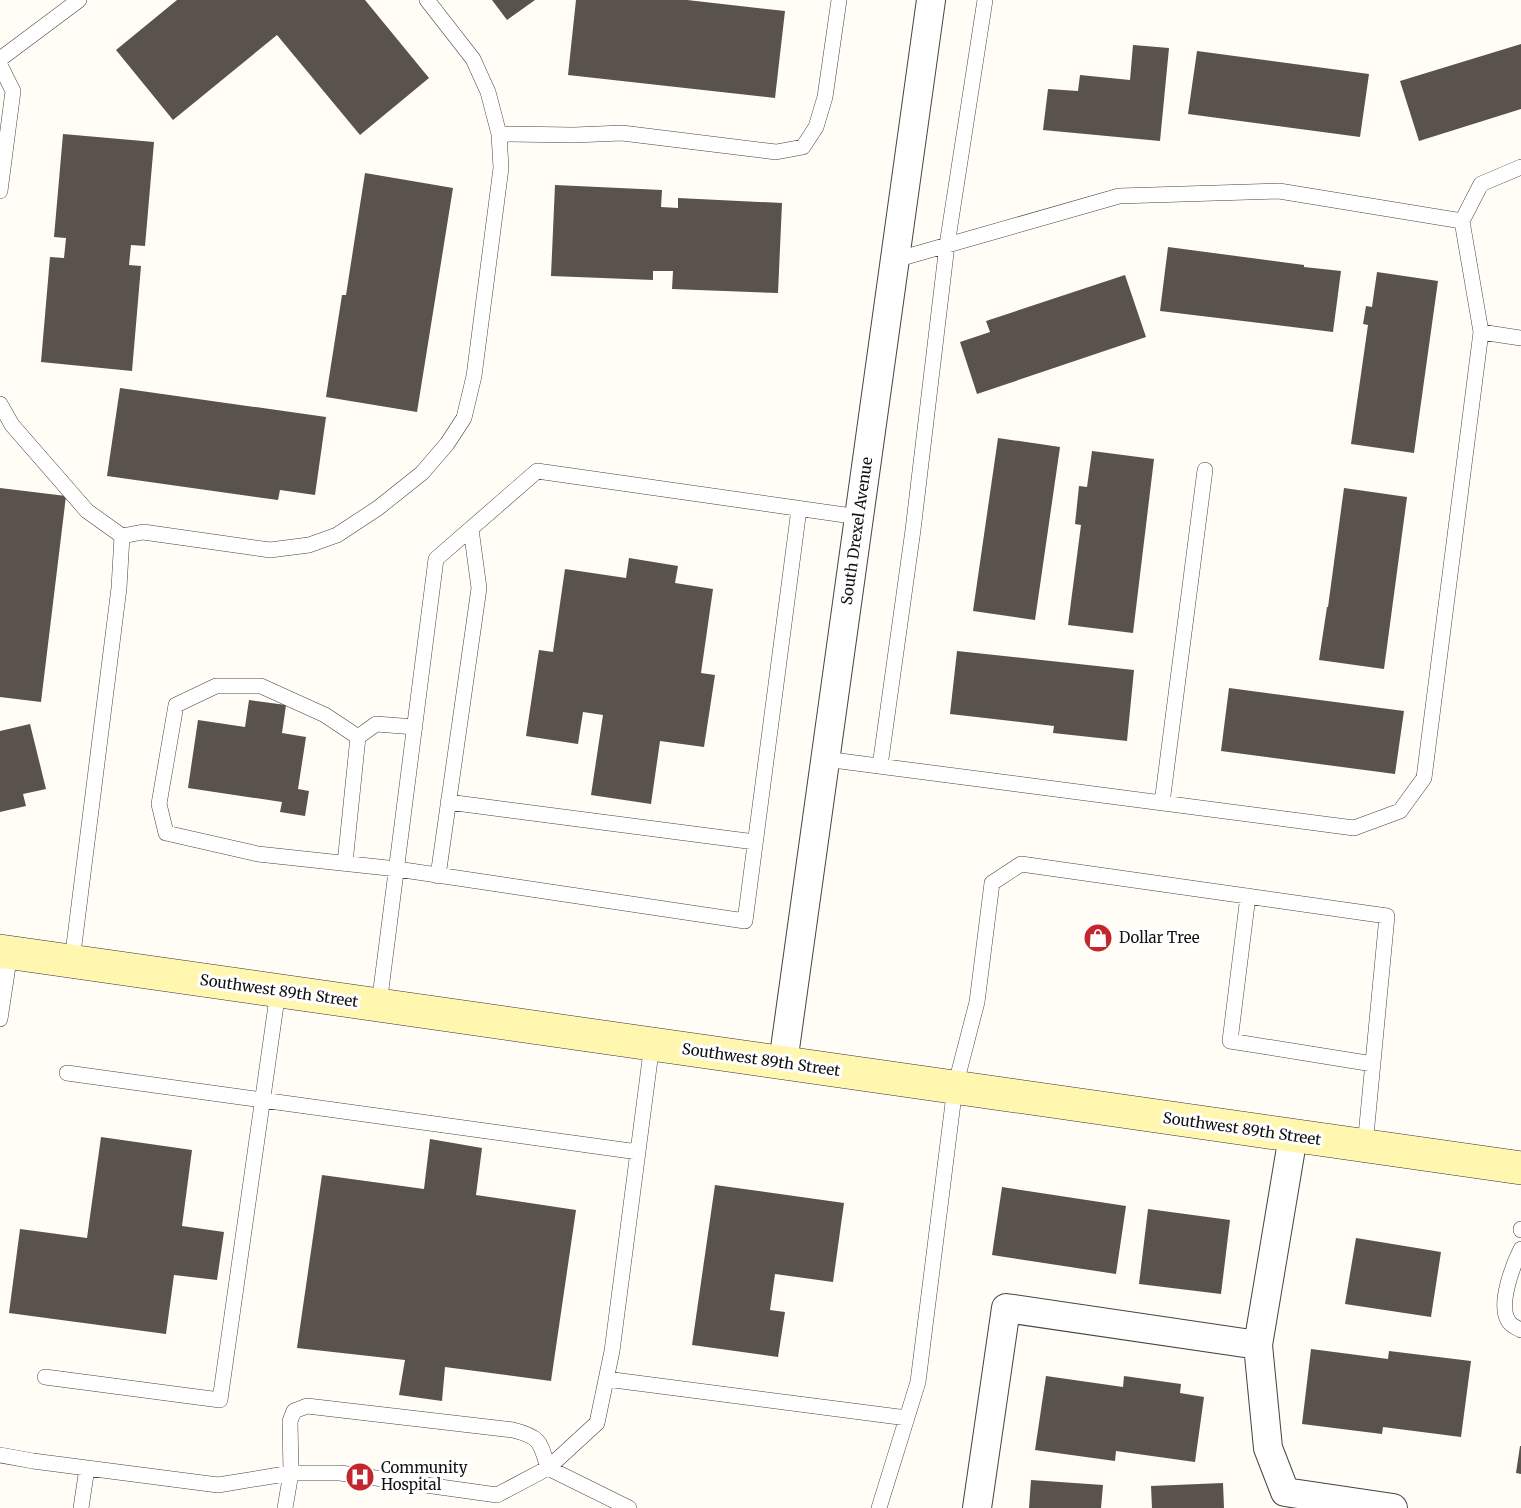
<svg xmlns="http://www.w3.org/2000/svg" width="1521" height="1508" font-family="Merriweather,serif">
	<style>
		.building { fill: #5a524d }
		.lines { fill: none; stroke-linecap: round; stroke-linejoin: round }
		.lane-casing { stroke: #444; stroke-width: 16 }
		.street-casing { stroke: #444; stroke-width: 30 }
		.secondary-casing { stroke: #333; stroke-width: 34 }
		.lane { stroke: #fff; stroke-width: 15 }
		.street { stroke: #fff; stroke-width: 28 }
		.secondary { stroke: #fff6b0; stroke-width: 33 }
		.labels { text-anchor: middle; stroke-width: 6; stroke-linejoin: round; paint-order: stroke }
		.street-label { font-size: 15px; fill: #111; stroke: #fff }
		.poi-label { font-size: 15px; fill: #111; stroke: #fff; text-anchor: start }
	</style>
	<rect width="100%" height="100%" fill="#fffdf5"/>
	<path class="building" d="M177 0H365L429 78 360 135 277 35 173 120 116 50Z
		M492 0H535L507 20Z
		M576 0H687L785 11 775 98 568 75Z
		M1521 44V109L1419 141 1400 81Z
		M1133 45 1169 48 1160 141 1043 130 1048 89 1078 91 1080 75 1130 80Z
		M1197 51 1369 74 1360 137 1188 114Z
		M63 134 154 142 145 246 131 245 129 265 141 266 132 371 41 362 50 257 64 258 66 238 54 237Z
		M365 173 453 188 417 412 326 397 342 295H346Z
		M555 185 662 190 661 207 678 208V198L782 203 778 293 672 289 673 271H653V280L551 276Z
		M1168 247 1304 265V267L1341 271 1333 332 1160 311Z
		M1377 272 1438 281 1414 453 1351 444 1368 325 1363 324 1366 306 1372 307Z
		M1125 275 1146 337 977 394 960 342 990 332 986 321Z
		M120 388 326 417 315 495 280 490 278 500 107 476Z
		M998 438 1060 447 1035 620 973 611Z
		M1092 451 1154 459 1133 633 1068 625 1081 525 1075 524 1079 486 1087 487Z
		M0 488 66 496 41 702 0 697Z
		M1344 488 1407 497 1384 669 1319 660 1327 607H1328Z
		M629 558 678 566 675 583 713 589 701 673 715 675 704 747 660 741 651 804 591 795 603 715 583 712 578 744 526 736 539 650 553 652 565 569 626 578Z
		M957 651 1134 670 1127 741 1053 733 1054 726 950 714Z
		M1229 688 1404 711 1395 774 1221 751Z
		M249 700 286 705 282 733 306 737 298 789 309 791 305 816 280 812 282 802 188 788 198 720 245 727Z
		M30 724 46 789 23 794 26 806 0 812V731Z
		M101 1137 192 1150 182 1226 224 1232 217 1280 174 1275 166 1334 9 1313 20 1229 87 1238Z
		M430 1139 482 1148 476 1195 576 1210 551 1381 445 1367 442 1401 399 1395 405 1360 297 1348 322 1175 424 1189Z
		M715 1185 844 1203 833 1282 775 1274 770 1310 785 1312 778 1357 692 1345Z
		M1002 1187 1126 1206 1116 1274 992 1255Z
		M1148 1209 1230 1220 1221 1294 1139 1284Z
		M1356 1238 1441 1252 1431 1317 1345 1304Z
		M1311 1349 1388 1359 1389 1351 1471 1361 1461 1437 1383 1427 1382 1434 1302 1424Z
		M1046 1376 1123 1387 1124 1376 1181 1384 1180 1393 1204 1397 1195 1462 1116 1451 1115 1461 1035 1450Z
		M1520 1446H1521V1474L1516 1473Z
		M1031 1480 1103 1485 1101 1508H1029Z
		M1223 1483 1224 1508H1152L1151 1486Z"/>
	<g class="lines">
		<g class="lane-casing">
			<path id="lane" d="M427 0 473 59 488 92 499 134
				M0 59 79 0
				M0 65 13 91 0 191
				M1462 221 1481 184 1521 167
				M895 260 1119 196 1279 191 1462 221 1481 332
				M0 404 12 425 87 511 122 536 119 588 72 961
				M122 536 143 532 270 550 309 545 337 535 378 508 422 473 447 444 464 418 474 376 501 168 499 134 574 135 622 133 776 152 803 147 816 127 825 97 839 0
				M358 737 376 724 415 727
				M825 759 1354 828 1400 811 1424 778 1481 332 1521 338
				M880 766 913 530 947 245 985 0
				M448 802 755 842
				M1162 803 1205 470
				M345 863 358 737 325 715 261 686H216L176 705 159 804 166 833 258 854 397 869 745 921 799 509
				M438 876 479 588 471 529
				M1248 896 1230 1041 1373 1064
				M379 1005 436 559 537 471 859 517
				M0 1019 10 953
				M67 1073 638 1152
				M1521 1229V1230
				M1521 1249C1513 1265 1497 1306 1509 1322 1512 1326 1517 1328 1521 1330
				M45 1377 220 1400 278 991
				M606 1379 907 1418
				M0 1455 33 1461 218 1485 291 1473H340L497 1495 548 1468 597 1423 612 1351 652 1044
				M81 1508 87 1468
				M285 1508 291 1473 290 1421 294 1411 307 1406 513 1430C541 1437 540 1442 548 1468L629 1508
				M879 1508 918 1382 955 1087 977 1002 992 883 1021 864 1387 916 1365 1146"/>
		</g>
		<g class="street-casing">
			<path id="street" d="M783 1063 931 0
				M1293 1136 1258 1345 1268 1448 1285 1492 1393 1508
				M977 1508 1006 1308 1258 1345"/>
		</g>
		<g class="secondary-casing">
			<path id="secondary" d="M0 951 1521 1168"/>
		</g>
		<use href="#lane" class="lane"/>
		<use href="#street" class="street"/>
		<use href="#secondary" class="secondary"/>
	</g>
	<defs>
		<g id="shop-disc" transform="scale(1.5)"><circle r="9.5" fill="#c4262e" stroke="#fff"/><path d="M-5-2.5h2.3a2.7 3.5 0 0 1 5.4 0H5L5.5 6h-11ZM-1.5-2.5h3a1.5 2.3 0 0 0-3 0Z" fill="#fff"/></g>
		<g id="hospital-disc" transform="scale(1.5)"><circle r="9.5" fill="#c4262e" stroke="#fff"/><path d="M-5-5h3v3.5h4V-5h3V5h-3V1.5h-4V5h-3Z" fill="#fff"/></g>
	</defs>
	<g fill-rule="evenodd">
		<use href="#shop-disc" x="1098" y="938"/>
		<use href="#hospital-disc" x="360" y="1477"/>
	</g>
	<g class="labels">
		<g class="street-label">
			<text transform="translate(857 531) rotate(-82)" y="5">South Drexel Avenue</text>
			<text transform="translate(279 991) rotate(8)" y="5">Southwest 89th Street</text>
			<text transform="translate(761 1060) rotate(8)" y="5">Southwest 89th Street</text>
			<text transform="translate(1242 1129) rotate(8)" y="5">Southwest 89th Street</text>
		</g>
		<g class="poi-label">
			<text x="1119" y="943">Dollar Tree</text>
			<text x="381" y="1473">Community<tspan x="381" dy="17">Hospital</tspan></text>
		</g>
	</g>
</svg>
